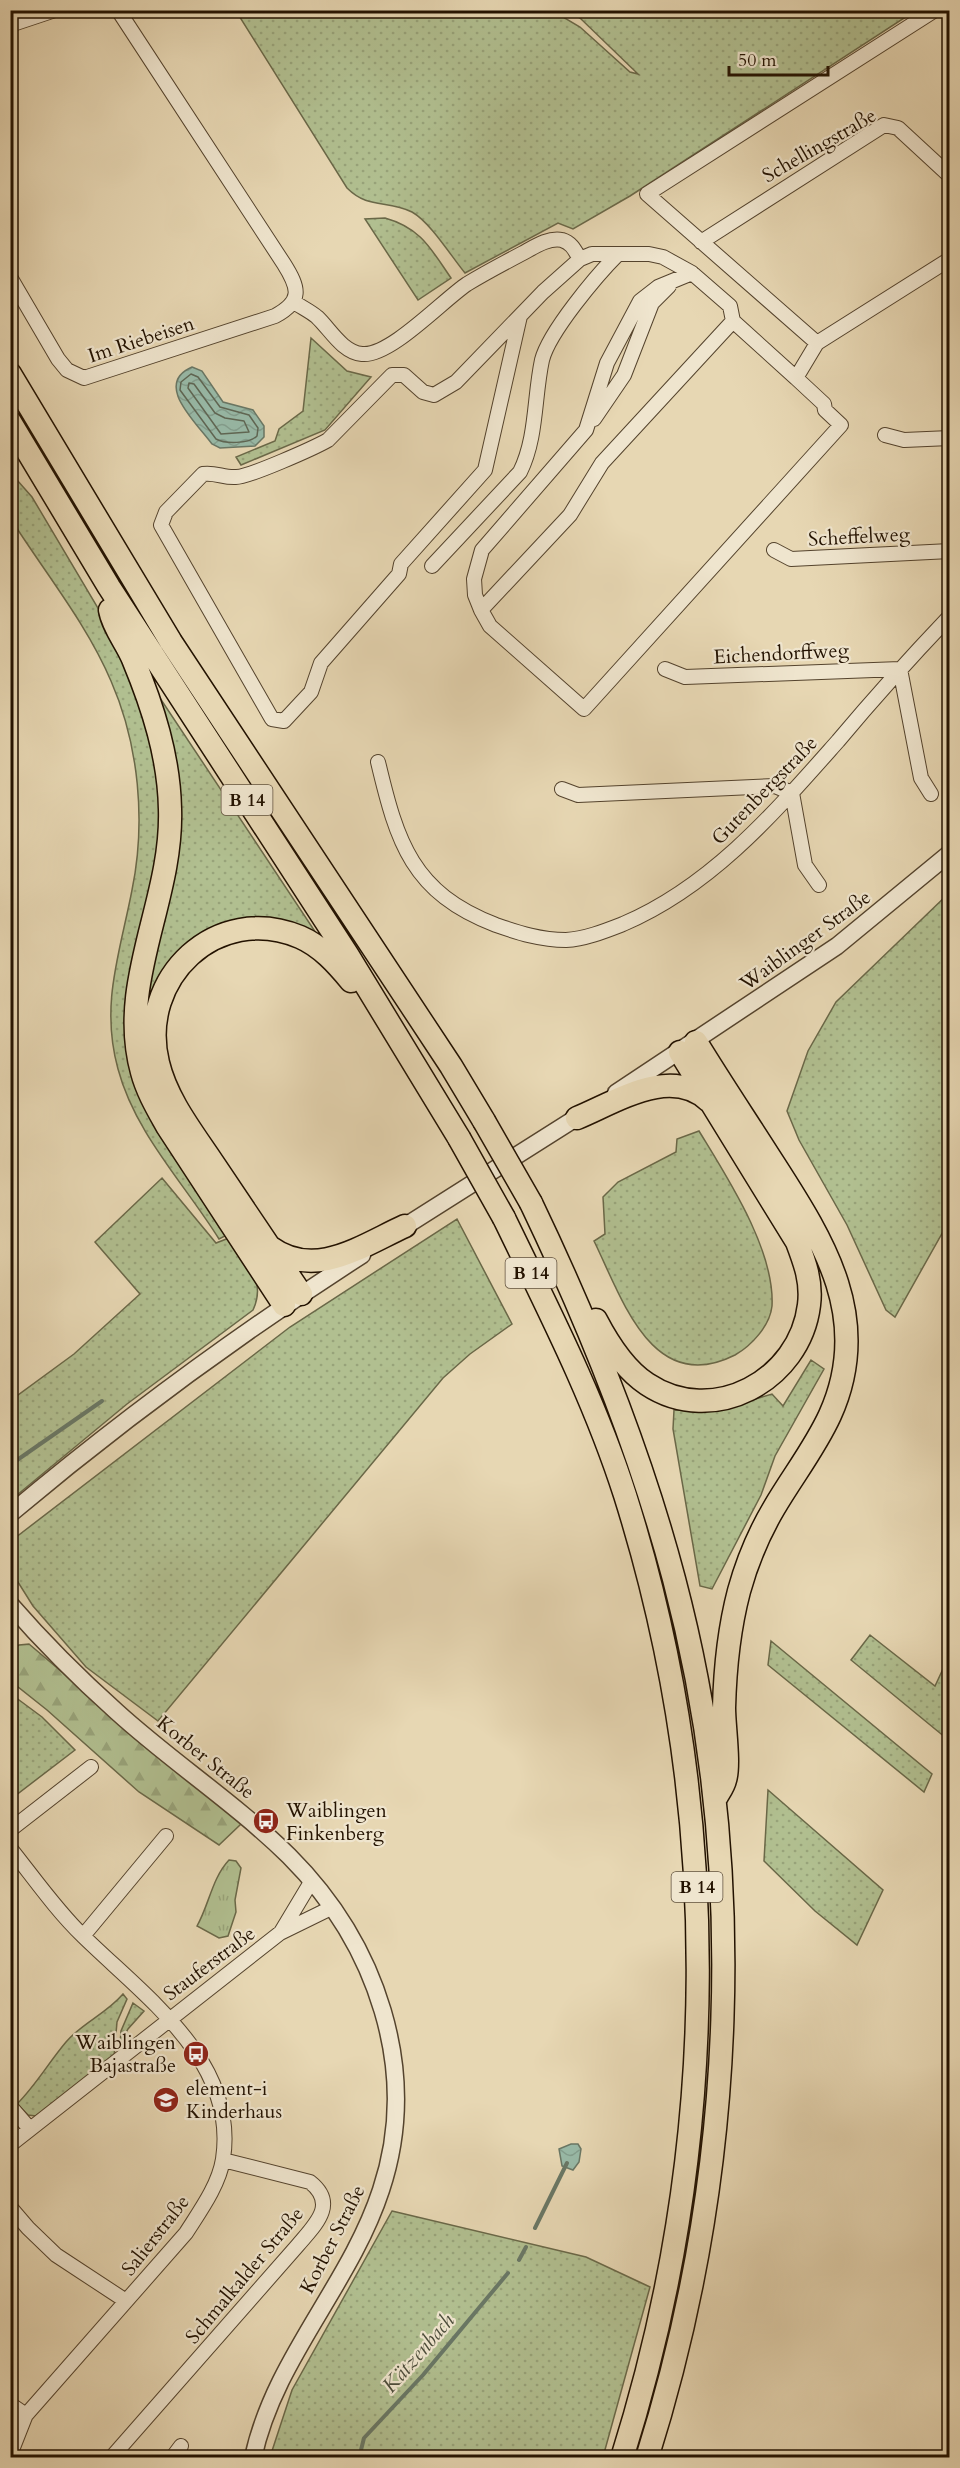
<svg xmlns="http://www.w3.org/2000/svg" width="960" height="2468" font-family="Cardo,serif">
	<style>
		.grass { fill: url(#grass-dots); stroke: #6a6848; stroke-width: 1.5 }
		.forest { fill: url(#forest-firs); stroke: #6a6848; stroke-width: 1.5 }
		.park { fill: url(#park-tufts); stroke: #6a6848; stroke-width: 1.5 }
		.water { fill: url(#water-waves); stroke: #697765; stroke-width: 1.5 }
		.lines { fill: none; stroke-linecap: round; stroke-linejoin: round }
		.shore { stroke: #5e6654; stroke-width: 1.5 }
		.stream { stroke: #697765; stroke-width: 4 }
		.minor-casing { stroke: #54432d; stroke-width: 16 }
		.tertiary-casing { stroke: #54432d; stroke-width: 19 }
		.trunk-casing { stroke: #231200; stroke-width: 25 }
		.minor { stroke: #efe5ce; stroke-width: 14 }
		.tertiary { stroke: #efe5ce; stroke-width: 16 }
		.trunk { stroke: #e7d7b3; stroke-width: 22 }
		.trunk-bridge-casing { stroke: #231200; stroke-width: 25; stroke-linecap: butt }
		.trunk-bridge { stroke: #e7d7b3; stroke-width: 22 }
		.labels { text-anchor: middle; stroke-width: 4.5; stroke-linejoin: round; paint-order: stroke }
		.shield { fill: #efe5ce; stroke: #60513e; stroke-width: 1.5 }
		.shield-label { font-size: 18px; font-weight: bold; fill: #231200 }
		.street-label { font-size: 20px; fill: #231200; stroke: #efe5ce }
		.poi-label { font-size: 20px; fill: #231200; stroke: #efe5ce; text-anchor: start }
		.water-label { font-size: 21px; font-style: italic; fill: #4c4d3b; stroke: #efe5ce }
	</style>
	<defs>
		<pattern id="grass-dots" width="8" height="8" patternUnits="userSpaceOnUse" patternTransform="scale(1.5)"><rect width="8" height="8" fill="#b1bf90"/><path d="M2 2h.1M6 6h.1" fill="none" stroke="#98a37a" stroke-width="1.8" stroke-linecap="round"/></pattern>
		<pattern id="forest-firs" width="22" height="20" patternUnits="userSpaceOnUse" patternTransform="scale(1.5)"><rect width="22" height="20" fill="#b1bf90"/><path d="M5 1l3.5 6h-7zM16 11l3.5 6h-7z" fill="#98a37a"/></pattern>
		<pattern id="park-tufts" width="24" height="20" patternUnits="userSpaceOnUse" patternTransform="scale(1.5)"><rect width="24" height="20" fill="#b1bf90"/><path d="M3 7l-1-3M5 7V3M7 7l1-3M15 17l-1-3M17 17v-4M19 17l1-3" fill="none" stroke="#98a37a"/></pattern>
		<pattern id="water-waves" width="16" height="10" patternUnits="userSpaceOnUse" patternTransform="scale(1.5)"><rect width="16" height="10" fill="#98baa8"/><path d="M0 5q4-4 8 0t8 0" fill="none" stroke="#839f8f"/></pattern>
	</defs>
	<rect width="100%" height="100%" fill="#e7d7b3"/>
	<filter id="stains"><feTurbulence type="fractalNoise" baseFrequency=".00333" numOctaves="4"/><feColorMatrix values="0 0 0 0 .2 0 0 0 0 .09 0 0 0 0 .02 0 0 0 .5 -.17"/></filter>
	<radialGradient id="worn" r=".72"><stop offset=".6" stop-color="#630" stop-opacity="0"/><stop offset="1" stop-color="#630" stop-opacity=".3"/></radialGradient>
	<path class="grass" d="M236 11H553L580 27 630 72 638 74 580 18 567 11H915L630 196 573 229 558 223 465 273C451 256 430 222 412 212 387 199 369 210 347 188Z
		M385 218C421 228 431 249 451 278L418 300 365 219Z
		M311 338 347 371 371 377 325 430 241 465 236 457 275 441 279 429 303 411Z
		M17 480 32 497 111 630 152 738 161 791 158 866 130 969 229 1234 219 1239C184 1183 135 1133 118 1069 100 1004 120 953 132 890 146 822 139 745 111 681 88 627 50 579 18 530L11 513V488Z
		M150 683 320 939 234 925 150 1011 185 1144 140 1011 174 855Z
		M949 893V1221L895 1317 886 1310 847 1225 799 1140 787 1111 808 1051 836 1002Z
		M699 1131C727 1177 775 1250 772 1306 770 1326 751 1346 735 1355 652 1397 622 1298 594 1241L605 1234 603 1197 618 1182 676 1152 677 1139Z
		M162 1178 216 1243 229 1238C246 1262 267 1280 253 1310L127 1404 11 1500 10 1401 74 1354 140 1294 95 1242Z
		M457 1219 512 1324 470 1354 443 1378 158 1721 86 1667 33 1606 11 1571V1541L290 1327Z
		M811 1360 824 1369 775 1456 761 1495 712 1589 700 1586 673 1429 674 1410 715 1411 772 1394 783 1406Z
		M870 1635 935 1686 949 1656 950 1733 946 1738 851 1660Z
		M771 1641 932 1774 924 1792 768 1665Z
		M11 1694 42 1717 75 1750 11 1799Z
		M768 1790 883 1890 857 1945 815 1911 764 1861Z
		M123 1994 127 1999 117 2022 114 2057 36 2116 28 2115 17 2104C36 2085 49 2062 66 2042 82 2023 106 2014 123 1994Z
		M133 2003 144 2011 128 2029 120 2044 121 2031Z
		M392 2211 586 2257 650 2287 603 2457H270L292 2390Z"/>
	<path class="forest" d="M29 1644 241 1824 219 1845 139 1792 47 1710 18 1687 11 1686V1651L19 1645Z"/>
	<path class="park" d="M229 1860 236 1861 241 1868 235 1900 236 1912 228 1936 219 1938 197 1926C209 1905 212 1878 229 1860Z"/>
	<path class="water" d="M192 367 202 371 223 402 253 410 264 426V437L255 446 220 448 212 444C196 422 153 384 192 367Z
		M571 2144H578L581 2149 579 2162 573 2170 562 2166 559 2149Z"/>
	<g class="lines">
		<path class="shore" d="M191 374 198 377 220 407 249 415 258 428 257 436C249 444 225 444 216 439L180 390 181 382Z
			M189 383 194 384 215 413 225 418 244 421 249 432 221 434 188 388Z"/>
		<path class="stream" d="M10 1465 102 1401
			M535 2228 567 2163
			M519 2260 526 2247
			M359 2458 364 2438 423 2375 508 2273"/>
		<g class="minor-casing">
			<path id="minor" d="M10 25 55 10
				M701 242 884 125 898 128 950 176
				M10 277 58 359 67 370 84 378 275 316C303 301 299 288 284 264L118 10
				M294 302C301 307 310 311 317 317 330 329 342 352 362 354 390 357 443 300 467 284 485 273 504 263 523 253 534 247 549 237 562 240 572 243 575 251 580 259
				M520 316 485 470 401 564 399 574 321 663 311 692 284 721 272 719 161 525 166 512 203 474C215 472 224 478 236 477 249 477 314 448 328 440L392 375H404L423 392 434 395 456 382 543 292 580 259 592 254H649L663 257 692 273 730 306 733 321 796 378 817 343 950 259
				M733 321 602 463 570 515 481 610 490 626 584 709 841 425 825 410 824 404 796 378
				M817 343 647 194 935 10
				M594 419 624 375 652 303 669 286
				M885 435 904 440 950 438
				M774 550 791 559 950 551
				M432 566 520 472C537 438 534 397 542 360 549 332 597 275 618 254
				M481 610 475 595 474 579 482 550 586 430 607 363 640 301 658 287 692 273
				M665 669 685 677 900 669 921 778 931 794
				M378 762C397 842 412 893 496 925 519 933 541 940 566 940 585 939 605 931 623 924 712 886 775 812 838 741 874 698 911 657 950 616
				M562 789 578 795 775 786 792 793 805 865 819 885
				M10 1830 91 1767
				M10 1848C34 1878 56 1910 83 1936 144 1996 238 2061 223 2159 219 2185 200 2211 186 2233L26 2415 10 2429
				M281 1932 311 1882
				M83 1936 166 1836
				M10 2106 30 2129
				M10 2145 280 1933 331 1908
				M10 2207 28 2228 56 2255 126 2301
				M10 2404 26 2415
				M10 2455 25 2417
				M111 2458 298 2245C315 2225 338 2204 310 2182L223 2160
				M172 2458 181 2446"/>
		</g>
		<g class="tertiary-casing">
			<path id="tertiary" d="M616 1093 837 946 950 853
				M396 1232 587 1111
				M10 1514C122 1420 239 1334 362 1255
				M10 1604C43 1642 79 1678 117 1712 172 1762 235 1803 289 1856 376 1943 421 2070 381 2190 350 2285 274 2359 253 2458"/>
		</g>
		<g class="trunk-casing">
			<path id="trunk" d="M10 374 171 642 451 1066 484 1121
				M10 422 109 587 347 954 459 1138
				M110 610C113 627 127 644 133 659 153 707 169 757 170 809 173 901 117 982 142 1072 147 1091 157 1108 167 1126L284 1305
				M696 1042C721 1083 748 1123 774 1164 825 1243 873 1320 830 1415 815 1448 792 1477 774 1508 758 1535 747 1562 739 1591 729 1629 725 1669 724 1708 724 1726 730 1765 725 1780 724 1785 720 1791 717 1796
				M577 1118C616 1102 671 1065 709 1101
				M531 1203C589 1324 640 1450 674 1579 750 1866 736 2176 647 2458
				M504 1218C548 1309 594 1398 625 1495 724 1809 721 2144 622 2458
				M270 1247C315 1280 361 1246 405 1226
				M301 1294C272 1251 244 1209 215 1166 194 1134 167 1101 158 1063 137 978 217 902 300 937 321 946 337 964 351 981
				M596 1320C608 1343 624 1369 647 1384 713 1428 800 1380 809 1305 812 1282 805 1263 797 1242L680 1052"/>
		</g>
		<use href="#minor" class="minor"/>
		<use href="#tertiary" class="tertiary"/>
		<use href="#trunk" class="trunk"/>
		<g class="trunk-bridge-casing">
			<path id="trunk-bridge" d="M484 1121 531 1203
				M459 1138 504 1218"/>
		</g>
		<use href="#trunk-bridge" class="trunk-bridge"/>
	</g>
	<defs>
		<g id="bus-disc" transform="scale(1.35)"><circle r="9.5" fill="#8f2418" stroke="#efe5ce"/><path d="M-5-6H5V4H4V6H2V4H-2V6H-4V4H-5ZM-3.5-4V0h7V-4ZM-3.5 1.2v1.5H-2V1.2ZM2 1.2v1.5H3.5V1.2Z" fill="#fff"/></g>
		<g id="school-disc" transform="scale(1.35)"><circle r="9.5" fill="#8f2418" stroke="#efe5ce"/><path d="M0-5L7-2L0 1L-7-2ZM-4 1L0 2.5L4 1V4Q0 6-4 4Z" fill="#fff"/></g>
	</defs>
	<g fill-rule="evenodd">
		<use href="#bus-disc" x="266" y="1821"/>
		<use href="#bus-disc" x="196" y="2054"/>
		<use href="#school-disc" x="166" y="2100"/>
	</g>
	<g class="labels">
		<g class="shield">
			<rect x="221.5" y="785" width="51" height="30" rx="4.5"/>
			<rect x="505.5" y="1258" width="51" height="30" rx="4.5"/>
			<rect x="671.5" y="1872" width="51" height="30" rx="4.5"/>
		</g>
		<g class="shield-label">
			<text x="247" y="806">B 14</text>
			<text x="531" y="1279">B 14</text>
			<text x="697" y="1893">B 14</text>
		</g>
		<g class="street-label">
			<text transform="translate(819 145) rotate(-30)" y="7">Schellingstraße</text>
			<text transform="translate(141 339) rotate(-18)" y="7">Im Riebeisen</text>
			<text transform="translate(859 536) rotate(-3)" y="7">Scheffelweg</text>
			<text transform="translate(781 653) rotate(-3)" y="7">Eichendorffweg</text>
			<text transform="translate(764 790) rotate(-46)" y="7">Gutenbergstraße</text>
			<text transform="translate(805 940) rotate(-36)" y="7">Waiblinger Straße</text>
			<text transform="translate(206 1757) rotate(39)" y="7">Korber Straße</text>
			<text transform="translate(209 1963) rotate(-37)" y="7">Stauferstraße</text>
			<text transform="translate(155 2235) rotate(-52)" y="7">Salierstraße</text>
			<text transform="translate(332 2239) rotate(-63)" y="7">Korber Straße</text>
			<text transform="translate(244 2275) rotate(-50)" y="7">Schmalkalder Straße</text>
		</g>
		<g class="poi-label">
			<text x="286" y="1817">Waiblingen<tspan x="286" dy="23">Finkenberg</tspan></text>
			<text x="176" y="2049" text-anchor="end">Waiblingen<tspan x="176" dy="23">Bajastraße</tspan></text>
			<text x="186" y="2095">element-i<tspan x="186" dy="23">Kinderhaus</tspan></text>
		</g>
		<g class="water-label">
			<text transform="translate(418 2353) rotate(-49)" y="7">Kätzenbach</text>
		</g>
	</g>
	<rect width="960" height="2468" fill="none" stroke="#e7d7b3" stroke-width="36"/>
	<rect x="12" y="12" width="936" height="2444" fill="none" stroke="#231200" stroke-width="3"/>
	<rect x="18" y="18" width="924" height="2432" fill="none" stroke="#231200" stroke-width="1.5"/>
	<path d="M729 66v9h99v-9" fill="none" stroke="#231200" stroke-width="3"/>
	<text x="738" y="66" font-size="18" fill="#231200" stroke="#efe5ce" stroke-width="4.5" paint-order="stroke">50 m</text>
	<rect width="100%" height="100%" filter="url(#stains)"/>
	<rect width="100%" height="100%" fill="url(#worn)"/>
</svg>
